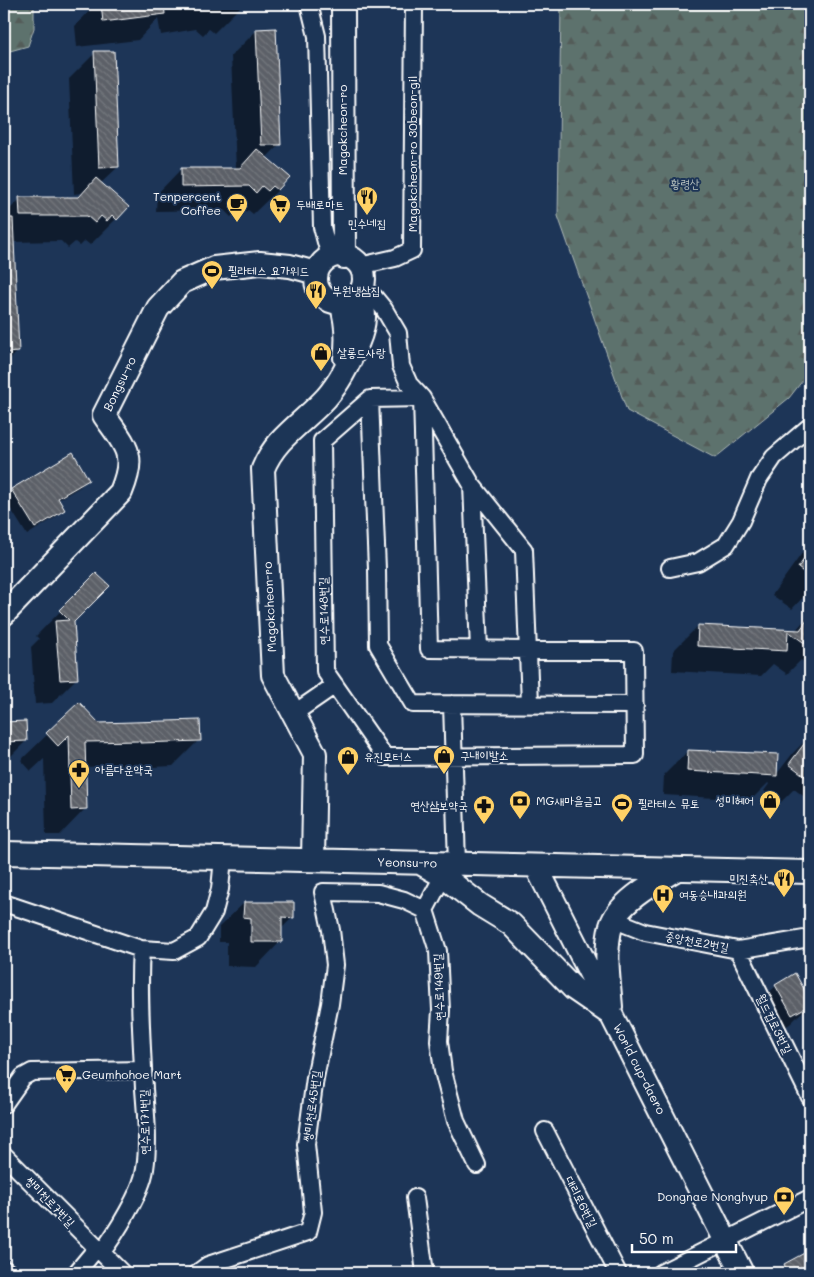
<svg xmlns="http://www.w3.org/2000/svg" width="814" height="1277" font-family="Mali,'Poor Story',sans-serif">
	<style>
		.forest { fill: url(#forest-firs); stroke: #aeb8b6 }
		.shadow { fill: #0007 }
		.building { fill: url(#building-back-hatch); stroke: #fff }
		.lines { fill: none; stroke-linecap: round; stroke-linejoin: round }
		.street-casing { stroke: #fff; stroke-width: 20 }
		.secondary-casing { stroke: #fff; stroke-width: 26 }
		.street { stroke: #1d3557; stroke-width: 16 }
		.secondary { stroke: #1d3557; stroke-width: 22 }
		.labels { text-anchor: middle; stroke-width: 4; stroke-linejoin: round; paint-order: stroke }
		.street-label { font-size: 12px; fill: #fff; stroke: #1d3557 }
		.park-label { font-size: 12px; fill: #b6c0bd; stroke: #1d3557 }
		.poi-label { font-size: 12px; fill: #fff; stroke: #1d3557; text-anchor: start }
	</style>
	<defs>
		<pattern id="forest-firs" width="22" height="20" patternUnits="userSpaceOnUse" patternTransform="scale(1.25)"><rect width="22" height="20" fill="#5d726d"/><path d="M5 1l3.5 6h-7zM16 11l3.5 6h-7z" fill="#535b59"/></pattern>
		<pattern id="building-back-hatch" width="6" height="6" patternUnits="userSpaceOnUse" patternTransform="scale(1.25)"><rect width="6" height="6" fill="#5c6067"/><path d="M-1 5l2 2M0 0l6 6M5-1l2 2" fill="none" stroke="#74787e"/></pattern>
	</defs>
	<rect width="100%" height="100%" fill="#1d3557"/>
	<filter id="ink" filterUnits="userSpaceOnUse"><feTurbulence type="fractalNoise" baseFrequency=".02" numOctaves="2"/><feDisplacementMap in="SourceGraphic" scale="10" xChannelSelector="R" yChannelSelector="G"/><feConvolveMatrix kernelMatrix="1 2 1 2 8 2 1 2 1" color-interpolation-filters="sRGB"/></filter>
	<g filter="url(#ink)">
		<path class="forest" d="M4 4 34 5V28L28 46 10 51H4Z
			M561 4H810V371L789 398 715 458 627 411 558 216Z"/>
		<path class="shadow" d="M96 4H163L164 12 172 4H243L214 33 209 29 203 35 196 29 161 35 158 19 138 40 77 47 75 26Z
			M257 30 280 144 266 158 278 190 253 214 248 210 242 215 237 211 231 217 224 210 156 211 157 194 181 169H236L231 56Z
			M95 53 118 167 100 184 116 219 90 245 85 241 80 246 75 242 68 248 61 241 13 242 17 352 4 365V215L20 199H77L82 193 74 194 69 79Z
			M4 369H7L9 423 4 429Z
			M88 480 80 487 58 500 64 509 56 517 27 535 4 498 12 490Z
			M810 542V590L792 609 772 595Z
			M96 575 73 621 77 678 52 703 35 704 31 647 39 639 36 636Z
			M810 614V667L801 660 787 674 773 664 761 676 672 671 673 651 698 626 795 631Z
			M79 704 98 725 199 740 173 766 114 769V766L85 767 86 808 60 835H46L44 759 31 771 21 760Z
			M25 722 26 741 4 763V723Z
			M810 736V801L794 789 780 803 764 791 769 784 768 783 751 800 663 795 664 775 688 751 776 775 793 753Z
			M244 903 293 917 281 929 280 942 256 967 227 966V942H219V927Z
			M795 975 810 1004 790 1024 771 1035 755 1006 776 986Z
			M810 1252V1273H776L784 1265Z"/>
		<path class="building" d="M101 4H164L165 14 103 22Z
			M276 28 281 145H261L256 29Z
			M94 51H114L119 167 99 168Z
			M257 149 290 177 278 190 273 186 268 191 262 186 256 193 249 186 181 187V168H240Z
			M96 178 129 207 117 220 112 215 107 221 101 216 95 223 87 216H20L19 197H79Z
			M4 218H13L19 352 4 353Z
			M73 452 89 480 58 498 65 510 35 528 11 489Z
			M810 550V577L798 568Z
			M96 573 110 586 74 622 78 679 60 680 55 621 69 620 59 610Z
			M810 616V647L788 631 787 651 697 646 698 625 800 630Z
			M79 702 99 723 200 720 201 741 140 743V741L85 742 87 809 71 810 69 735 58 746 46 733Z
			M26 721 27 741 4 742V722Z
			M810 736V780L789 764Z
			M688 750 778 754 777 776 687 771Z
			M244 902H294V918L282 917V942H251V918L243 917Z
			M795 973 810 1000V1005L792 1015 775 985Z
			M810 1250V1273H788L784 1264Z"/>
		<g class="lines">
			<g class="street-casing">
				<path id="street" d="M309 4 317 36 322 227 330 257
					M360 266 395 258 412 250 414 4
					M362 287 375 298 384 309 398 333 401 366 409 384 422 398 472 485 524 550 530 704
					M422 398 429 649 634 651 635 755 385 757 325 671 322 441 370 399Z
					M370 399 377 569 378 645 413 704 635 705
					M472 485 479 649
					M670 568 698 562 726 545 741 521 759 479 774 457 810 426
					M452 704 457 864
					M293 714 335 685
					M4 903 141 949 174 951 198 938 214 912 220 889 223 858
					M425 910 443 876
					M615 920 645 932 738 950 810 938
					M738 950 810 1097
					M4 1104 23 1077 32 1072 143 1070
					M545 1131 618 1273
					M4 1155 122 1273
					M415 1198 425 1273
					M101 1253C115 1235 142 1192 145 1169 149 1143 146 1115 144 1089 142 1043 138 995 141 949
					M4 1269 9 1273
					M76 1273 96 1249
					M197 1273 208 1265 308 1232 313 1212 306 1144 315 1078 330 1004 335 965 331 930 323 892 378 893 404 900 425 910 438 951 441 1010 439 1041 443 1071 456 1121 477 1165
					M661 1273 810 1198"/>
			</g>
			<g class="secondary-casing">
				<path id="secondary" d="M343 4 344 257
					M316 279a24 24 0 1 1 48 0a24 24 0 1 1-48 0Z
					M341 303C347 322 348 338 345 358
					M4 614 121 492C125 482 130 467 128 457 127 444 111 426 104 415L158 308 182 282 214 268 260 263 290 266 316 273
					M4 853 810 872
					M313 860 315 754 273 675 263 469C275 438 304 422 326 398 340 382 350 362 358 342 365 325 367 310 358 294
					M422 864 443 876 480 905 511 924 574 989 609 1013
					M536 866 742 1273
					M611 1007C609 981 604 951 611 926 618 902 657 881 677 869"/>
			</g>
			<use href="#street" class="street"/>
			<use href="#secondary" class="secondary"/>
		</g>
	</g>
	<defs>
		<g id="restaurant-pin" transform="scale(1.125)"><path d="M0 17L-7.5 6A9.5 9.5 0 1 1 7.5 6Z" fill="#ffd166" stroke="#1d3557"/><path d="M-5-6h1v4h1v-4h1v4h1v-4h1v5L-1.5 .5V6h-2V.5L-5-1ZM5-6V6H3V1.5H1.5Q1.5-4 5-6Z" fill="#111"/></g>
		<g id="cafe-pin" transform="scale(1.125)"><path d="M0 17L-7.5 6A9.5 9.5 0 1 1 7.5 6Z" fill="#ffd166" stroke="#1d3557"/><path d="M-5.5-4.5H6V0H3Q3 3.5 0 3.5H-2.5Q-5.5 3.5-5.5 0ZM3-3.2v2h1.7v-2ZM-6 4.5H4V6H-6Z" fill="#111"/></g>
		<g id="supermarket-pin" transform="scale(1.125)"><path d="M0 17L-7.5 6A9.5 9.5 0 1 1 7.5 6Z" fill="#ffd166" stroke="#1d3557"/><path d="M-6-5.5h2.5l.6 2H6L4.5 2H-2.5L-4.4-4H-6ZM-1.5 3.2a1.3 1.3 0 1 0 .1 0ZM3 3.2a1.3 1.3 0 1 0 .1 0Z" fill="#111"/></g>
		<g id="stadium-pin" transform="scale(1.125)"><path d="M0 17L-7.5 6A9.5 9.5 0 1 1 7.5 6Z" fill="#ffd166" stroke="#1d3557"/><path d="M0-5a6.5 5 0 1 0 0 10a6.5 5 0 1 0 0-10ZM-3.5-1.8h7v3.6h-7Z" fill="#111"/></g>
		<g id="shop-pin" transform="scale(1.125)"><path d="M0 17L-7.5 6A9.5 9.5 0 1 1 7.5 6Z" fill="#ffd166" stroke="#1d3557"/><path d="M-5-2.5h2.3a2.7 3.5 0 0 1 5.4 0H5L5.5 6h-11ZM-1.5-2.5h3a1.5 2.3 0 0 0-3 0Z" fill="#111"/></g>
		<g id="pharmacy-pin" transform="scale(1.125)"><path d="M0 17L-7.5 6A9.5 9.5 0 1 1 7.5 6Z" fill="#ffd166" stroke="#1d3557"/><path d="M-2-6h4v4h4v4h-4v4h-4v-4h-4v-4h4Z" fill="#111"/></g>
		<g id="bank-pin" transform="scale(1.125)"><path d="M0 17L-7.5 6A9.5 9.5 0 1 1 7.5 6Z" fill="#ffd166" stroke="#1d3557"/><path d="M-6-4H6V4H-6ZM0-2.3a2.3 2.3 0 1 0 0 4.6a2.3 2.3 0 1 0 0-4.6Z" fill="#111"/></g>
		<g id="hospital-pin" transform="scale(1.125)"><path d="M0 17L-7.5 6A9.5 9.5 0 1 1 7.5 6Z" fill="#ffd166" stroke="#1d3557"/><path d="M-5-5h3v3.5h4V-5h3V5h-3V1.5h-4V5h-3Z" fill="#111"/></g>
	</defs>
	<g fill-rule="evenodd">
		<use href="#restaurant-pin" x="367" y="197"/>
		<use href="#cafe-pin" x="237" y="204"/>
		<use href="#supermarket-pin" x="280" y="205"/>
		<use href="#stadium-pin" x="212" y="271"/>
		<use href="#restaurant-pin" x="316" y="291"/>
		<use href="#shop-pin" x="321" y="353"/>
		<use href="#shop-pin" x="444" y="756"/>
		<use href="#shop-pin" x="348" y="757"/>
		<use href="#pharmacy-pin" x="79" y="770"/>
		<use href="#bank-pin" x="520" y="801"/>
		<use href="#shop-pin" x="770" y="801"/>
		<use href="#stadium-pin" x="622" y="804"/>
		<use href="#pharmacy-pin" x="484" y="806"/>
		<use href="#restaurant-pin" x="784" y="879"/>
		<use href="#hospital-pin" x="663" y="895"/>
		<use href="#supermarket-pin" x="66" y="1075"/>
		<use href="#bank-pin" x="784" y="1197"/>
	</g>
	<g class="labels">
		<g class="street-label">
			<text transform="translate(343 130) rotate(-90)" y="4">Magokcheon-ro</text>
			<text transform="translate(413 154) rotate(-90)" y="4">Magokcheon-ro 30beon-gil</text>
			<text transform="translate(120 384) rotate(-64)" y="4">Bongsu-ro</text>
			<text transform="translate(270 607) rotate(-93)" y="4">Magokcheon-ro</text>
			<text transform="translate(324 611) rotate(-91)" y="4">연수로148번길</text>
			<text transform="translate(407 863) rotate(1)" y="4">Yeonsu-ro</text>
			<text transform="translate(697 942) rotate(11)" y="4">중앙천로2번길</text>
			<text transform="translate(439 987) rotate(-92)" y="4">연수로149번길</text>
			<text transform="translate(774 1024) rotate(64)" y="4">월드컵로3번길</text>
			<text transform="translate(639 1069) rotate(63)" y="4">World cup-daero</text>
			<text transform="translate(312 1106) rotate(-82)" y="4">쌍미천로45번길</text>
			<text transform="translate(145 1122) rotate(-91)" y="4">연수로171번길</text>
			<text transform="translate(50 1202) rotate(46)" y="4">쌍미천로7번길</text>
			<text transform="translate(581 1202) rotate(63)" y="4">대리로6번길</text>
		</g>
		<g class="park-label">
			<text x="685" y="188">황령산</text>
		</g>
		<g class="poi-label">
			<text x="221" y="201" text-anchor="end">Tenpercent<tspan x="221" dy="14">Coffee</tspan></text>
			<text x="296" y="209">두배로마트</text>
			<text x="367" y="228" text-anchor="middle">민수네집</text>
			<text x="228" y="275">필라테스 요가위드</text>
			<text x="332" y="295">부원냉삼집</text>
			<text x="337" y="357">살롱드사랑</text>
			<text x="460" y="760">구내이발소</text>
			<text x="364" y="761">유진모터스</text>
			<text x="95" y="774">아름다운약국</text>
			<text x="536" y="805">MG새마을금고</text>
			<text x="754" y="805" text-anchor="end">성미헤어</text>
			<text x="638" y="808">필라테스 뮤토</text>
			<text x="468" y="810" text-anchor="end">연산삼보약국</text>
			<text x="768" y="883" text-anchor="end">미진축산</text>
			<text x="679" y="899">여동승내과의원</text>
			<text x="82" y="1079">Geumhohoe Mart</text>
			<text x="768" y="1201" text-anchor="end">Dongnae Nonghyup</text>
		</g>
	</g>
	<rect width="814" height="1277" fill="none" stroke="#1d3557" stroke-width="20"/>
	<rect x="10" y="10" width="794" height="1257" fill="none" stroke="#fff" stroke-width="2" filter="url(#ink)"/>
	<path d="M632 1244v8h104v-8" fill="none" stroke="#ffffff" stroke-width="2.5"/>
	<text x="639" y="1244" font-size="15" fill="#ffffff" stroke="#1d3557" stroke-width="4" paint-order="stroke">50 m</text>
</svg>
